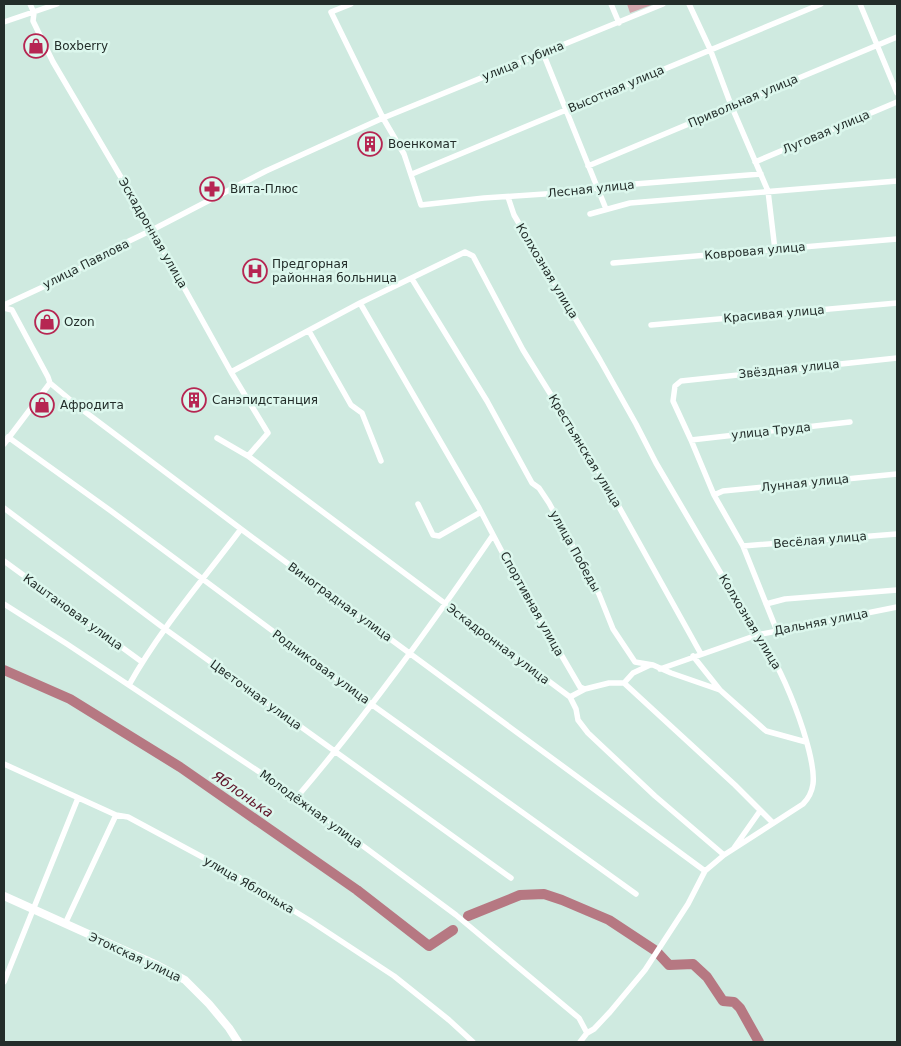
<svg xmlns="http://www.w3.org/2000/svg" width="901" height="1046" font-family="'DejaVu Sans',sans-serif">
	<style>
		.green { fill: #d3a7ad }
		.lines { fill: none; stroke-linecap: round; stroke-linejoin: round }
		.river { stroke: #b67882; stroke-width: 10 }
		.minor { stroke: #fff; stroke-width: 5.5 }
		.major { stroke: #fff; stroke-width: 8 }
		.labels { text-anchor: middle; stroke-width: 5; stroke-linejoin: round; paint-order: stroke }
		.poi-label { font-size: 12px; fill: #232d2a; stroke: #dcf7ed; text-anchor: start }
		.street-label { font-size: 12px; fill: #232d2a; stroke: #dcf7ed }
		.water-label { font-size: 14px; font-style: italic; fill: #5e1127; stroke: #dcf7ed }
	</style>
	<rect width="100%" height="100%" fill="#cfeae0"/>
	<path class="green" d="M627 4H654L630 13Z"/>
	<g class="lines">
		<path class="river" d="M4 670 70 699 180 767 357 890 429 946 453 930
			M468 916 520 895 544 894 562 900 609 920 656 951 669 965 693 964 707 977 723 1001 734 1002 740 1008 759 1042"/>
		<path class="minor" d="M30 4 34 13 33 21 53 62 152 230 231 372 268 433 248 456 570 697 576 709 578 720 588 733 655 796 724 855
			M351 4 331 12 383 118 404 154 421 205 484 198 574 192 597 187 761 174
			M611 4 619 23
			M689 4 710 49 731 105 768 191 775 250
			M860 4 897 93
			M4 22 57 4
			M543 53 606 209
			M755 162 897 102
			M588 166 897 37
			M412 174 821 4
			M508 197 514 215 600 360 636 424 656 463 757 635C779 657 817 753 813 784 812 791 808 799 803 804L724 855 705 871 688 904 645 970 610 1012 594 1029 587 1033
			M590 214 630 203 897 181
			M613 263 897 239
			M412 279 487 401 532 483 539 488 549 503 599 594 613 629 635 662 653 665 671 673 720 690 766 731 806 742
			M360 303 479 508 532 609 545 627 580 687 585 689 609 683H624L735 785 773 823
			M4 305 71 274 102 254 152 230 266 171 330 142 383 118 663 4
			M4 308 12 310 48 377 50 383 80 408 241 529 705 871
			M651 325 897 303
			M309 331 351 405 362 413 381 461
			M231 372 360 303 465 252 473 256 523 350 604 480 701 654
			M8 437 111 511 371 704 636 894
			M217 438 248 456
			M691 440 850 422
			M4 444 50 383
			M714 495 723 491 897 474
			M418 504 433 535 439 536 481 512
			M4 508 165 629 511 878
			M743 546 897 534
			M4 561 142 662
			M4 604 67 644 297 797 456 915 579 1018 587 1033 580 1042
			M766 604 785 599 897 590
			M777 631 743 546 714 495 691 440 673 401 675 386 681 381 897 358
			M693 656 720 690
			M660 669 757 635 897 607
			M624 683 633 673 650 665
			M129 685C160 629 203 580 241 529
			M570 697 585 689
			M4 764 116 815 128 817 232 873 309 920 394 976 449 1020 473 1042
			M297 797C368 714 432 624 493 535
			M734 848 760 811
			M65 924 116 815
			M4 982 78 798"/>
		<path class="major" d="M4 896 157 965 185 980 209 1004 229 1028 238 1042"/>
	</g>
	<defs>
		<g id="shop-ring" transform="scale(1.25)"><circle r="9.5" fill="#dcf7ed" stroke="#b62652" stroke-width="1.5"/><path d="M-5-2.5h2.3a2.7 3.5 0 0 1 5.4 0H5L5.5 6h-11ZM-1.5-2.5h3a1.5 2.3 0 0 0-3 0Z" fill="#b62652"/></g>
		<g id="building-ring" transform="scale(1.25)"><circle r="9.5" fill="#dcf7ed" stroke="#b62652" stroke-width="1.5"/><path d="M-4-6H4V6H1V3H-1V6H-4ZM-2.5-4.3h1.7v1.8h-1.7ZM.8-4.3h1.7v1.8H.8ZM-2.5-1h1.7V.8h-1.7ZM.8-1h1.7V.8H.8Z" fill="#b62652"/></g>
		<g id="pharmacy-ring" transform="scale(1.25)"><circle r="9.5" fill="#dcf7ed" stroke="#b62652" stroke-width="1.5"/><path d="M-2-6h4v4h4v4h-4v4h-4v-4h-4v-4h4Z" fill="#b62652"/></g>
		<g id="hospital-ring" transform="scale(1.25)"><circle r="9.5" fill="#dcf7ed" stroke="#b62652" stroke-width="1.5"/><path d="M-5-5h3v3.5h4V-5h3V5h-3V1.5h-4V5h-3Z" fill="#b62652"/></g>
	</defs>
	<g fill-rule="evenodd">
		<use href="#shop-ring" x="36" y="46"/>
		<use href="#building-ring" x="370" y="144"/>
		<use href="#pharmacy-ring" x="212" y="189"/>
		<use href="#hospital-ring" x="255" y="271"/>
		<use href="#shop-ring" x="47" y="322"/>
		<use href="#building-ring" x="194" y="400"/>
		<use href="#shop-ring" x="42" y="405"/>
	</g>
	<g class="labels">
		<g class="poi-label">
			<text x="54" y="50">Boxberry</text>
			<text x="388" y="148">Военкомат</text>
			<text x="230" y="193">Вита-Плюс</text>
			<text x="272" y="268">Предгорная<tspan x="272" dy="14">районная больница</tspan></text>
			<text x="64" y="326">Ozon</text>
			<text x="212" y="404">Санэпидстанция</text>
			<text x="60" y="409">Афродита</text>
		</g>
		<g class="street-label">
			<text transform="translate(523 61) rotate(-22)" y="4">улица Губина</text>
			<text transform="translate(616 89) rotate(-23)" y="4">Высотная улица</text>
			<text transform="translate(743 101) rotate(-23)" y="4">Привольная улица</text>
			<text transform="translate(826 132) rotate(-23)" y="4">Луговая улица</text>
			<text transform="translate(591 189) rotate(-6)" y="4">Лесная улица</text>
			<text transform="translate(153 233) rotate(60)" y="4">Эскадронная улица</text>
			<text transform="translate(755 251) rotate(-5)" y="4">Ковровая улица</text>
			<text transform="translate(86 264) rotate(-27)" y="4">улица Павлова</text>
			<text transform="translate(547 271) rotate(59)" y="4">Колхозная улица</text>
			<text transform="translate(774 314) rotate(-5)" y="4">Красивая улица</text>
			<text transform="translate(789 369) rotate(-6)" y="4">Звёздная улица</text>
			<text transform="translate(771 431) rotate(-6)" y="4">улица Труда</text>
			<text transform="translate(585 451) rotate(59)" y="4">Крестьянская улица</text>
			<text transform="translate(805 483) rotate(-6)" y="4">Лунная улица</text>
			<text transform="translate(820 540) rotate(-5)" y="4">Весёлая улица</text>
			<text transform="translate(575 551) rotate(61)" y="4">улица Победы</text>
			<text transform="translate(340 602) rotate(36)" y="4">Виноградная улица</text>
			<text transform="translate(532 604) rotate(61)" y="4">Спортивная улица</text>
			<text transform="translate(73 612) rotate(36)" y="4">Каштановая улица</text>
			<text transform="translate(750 622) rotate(59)" y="4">Колхозная улица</text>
			<text transform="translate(821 622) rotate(-11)" y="4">Дальняя улица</text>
			<text transform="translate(498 644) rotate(37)" y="4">Эскадронная улица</text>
			<text transform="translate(321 667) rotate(36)" y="4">Родниковая улица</text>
			<text transform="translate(256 695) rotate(36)" y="4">Цветочная улица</text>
			<text transform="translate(311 809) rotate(36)" y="4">Молодёжная улица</text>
			<text transform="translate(249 885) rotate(30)" y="4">улица Яблонька</text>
			<text transform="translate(135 957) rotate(25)" y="4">Этокская улица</text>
		</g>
		<g class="water-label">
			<text transform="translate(243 794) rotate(35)" y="5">Яблонька</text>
		</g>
	</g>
	<rect width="901" height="1046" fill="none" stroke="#232d2a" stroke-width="10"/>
</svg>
